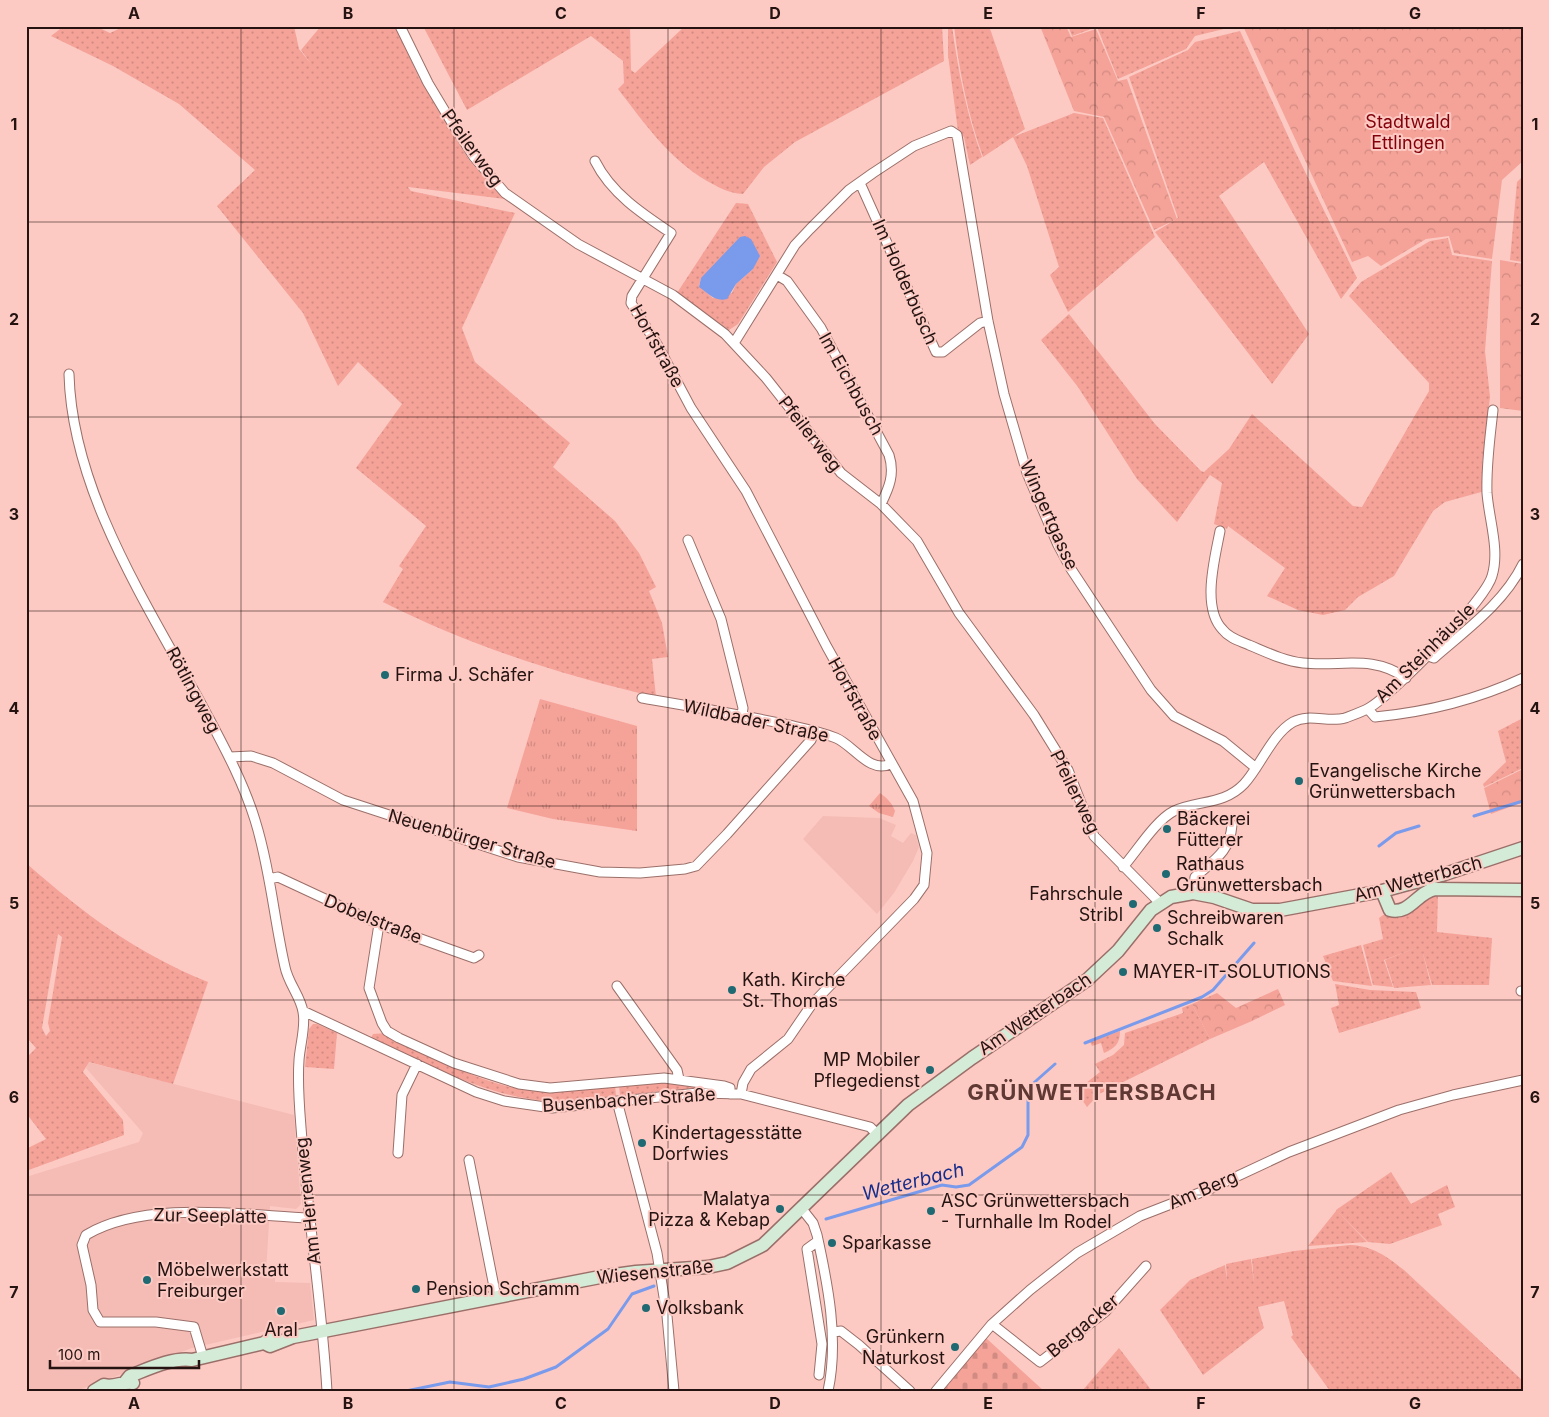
<svg xmlns="http://www.w3.org/2000/svg" width="1549" height="1417" font-family="Inter,sans-serif">
	<style>
		.built { fill: #f5bcb5 }
		.grass { fill: url(#grass-dots); fill-rule: evenodd }
		.forest { fill: url(#forest-crowns) }
		.cemetery { fill: url(#cemetery-stones) }
		.park { fill: url(#park-tufts) }
		.water { fill: #7a9aec }
		.lines { fill: none; stroke-linecap: round; stroke-linejoin: round }
		.stream { stroke: #7a9aec; stroke-width: 3 }
		.street-casing { stroke: #9b6f69; stroke-width: 11 }
		.secondary-casing { stroke: #9b6f69; stroke-width: 15 }
		.street { stroke: #fff; stroke-width: 9 }
		.secondary { stroke: #d4ecd7; stroke-width: 12 }
		.grid { fill: none; stroke: #241311; stroke-width: 1; stroke-opacity: 0.55 }
		.poi-dot { fill: #1e6972; stroke: #fccac3; stroke-width: 2 }
		.labels { text-anchor: middle; stroke-width: 4; stroke-linejoin: round; paint-order: stroke }
		.park-label { font-size: 18px; fill: #83000a; stroke: #fccac3 }
		.street-label { font-size: 18px; fill: #241311; stroke: #fccac3 }
		.poi-label { font-size: 18px; fill: #241311; stroke: #fccac3; text-anchor: start }
		.water-label { font-size: 19px; font-style: italic; fill: #172d8b; stroke: #fccac3 }
		.district-label { font-size: 22px; font-weight: bold; letter-spacing: 1px; fill: #603934; stroke: #fccac3 }
		.neatline { fill: none; stroke: #241311; stroke-width: 2 }
		.grid-label { font-size: 16px; text-anchor: middle; font-weight: bold; fill: #241311 }
	</style>
	<defs>
		<pattern id="grass-dots" width="8" height="8" patternUnits="userSpaceOnUse" patternTransform="scale(1.25)"><rect width="8" height="8" fill="#f5a298"/><path d="M2 2h.1M6 6h.1" fill="none" stroke="#d28b82" stroke-width="1.8" stroke-linecap="round"/></pattern>
		<pattern id="forest-crowns" width="20" height="18" patternUnits="userSpaceOnUse" patternTransform="scale(1.25)"><rect width="20" height="18" fill="#f5a298"/><path d="M2 6a3 3 0 1 1 6 0M12 15a3 3 0 1 1 6 0" fill="none" stroke="#d28b82"/></pattern>
		<pattern id="cemetery-stones" width="16" height="16" patternUnits="userSpaceOnUse" patternTransform="scale(1.25)"><rect width="16" height="16" fill="#f5a298"/><path d="M2 7V4a2 2 0 0 1 4 0v3zM10 15v-3a2 2 0 0 1 4 0v3z" fill="#d28b82"/></pattern>
		<pattern id="park-tufts" width="24" height="20" patternUnits="userSpaceOnUse" patternTransform="scale(1.25)"><rect width="24" height="20" fill="#f5a298"/><path d="M3 7l-1-3M5 7V3M7 7l1-3M15 17l-1-3M17 17v-4M19 17l1-3" fill="none" stroke="#d28b82"/></pattern>
	</defs>
	<rect width="100%" height="100%" fill="#fccac3"/>
	<path class="built" d="M823 816 879 818 896 825 891 836 903 843 911 833 916 835 919 847 913 861 894 893 877 914 803 839Z
		M88 1062 294 1115 301 1204 296 1209 270 1206 266 1272 275 1273V1282L310 1283 314 1320 192 1348 76 1391H26V1177L139 1142 143 1133 86 1068Z"/>
	<path class="grass" d="M64 26H95L110 33 125 26H294L299 49 311 64 301 50 321 26H395L419 78 469 160 505 199 408 187 411 191 515 213 462 328 475 362 570 443 553 467 615 521 639 553 656 587 649 591 662 623 668 657 652 659 656 697C561 675 470 646 383 602L403 569 399 566 426 526 356 468 402 404 358 362 338 386 303 313 217 206 255 170 179 104 113 66 51 36Z
		M423 26H630L631 70 635 73 685 26H942L944 61 795 142 764 167 743 194C728 193 720 188 707 181 667 157 646 125 618 89L624 83 623 61 591 36 467 110Z
		M948 26H952C958 71 967 115 982 157L970 165 964 137 958 131 948 55Z
		M954 26H989L1025 129 983 157C968 115 959 71 954 26Z
		M1068 26H1236L1195 36 1186 49 1118 79 1097 27 1072 36Z
		M1240 31 1294 149 1357 278 1341 299 1264 162 1219 196 1309 334 1272 384 1155 232 1178 218 1129 77 1188 50 1195 42Z
		M1074 113 1103 118 1155 237 1068 312 1050 275 1059 267 1027 166 1013 137Z
		M1523 176V262L1510 260 1517 182Z
		M736 203 748 204 777 262 738 324 729 330 677 293ZM753 269 736 284 732 293 713 298 699 286 701 278Z
		M1448 238 1452 255 1492 261 1485 351 1490 397 1482 465 1485 491 1445 502 1433 511 1394 576 1358 597 1345 610 1323 615 1298 610 1267 596 1285 568 1228 526 1227 529 1214 524 1222 483 1210 475 1177 522 1137 479 1078 387 1041 340 1069 314 1155 424 1201 471 1204 472 1229 449 1252 414 1353 506 1362 507 1429 391V383L1349 296 1361 282 1430 241Z
		M1523 718V768L1484 787 1483 784 1506 762 1498 731Z
		M26 863C84 914 136 953 208 982L173 1084 89 1062 83 1072 123 1120 124 1135 26 1171V1149L46 1139 26 1113V1058L36 1048 26 1037ZM58 934 62 937 48 1023 50 1031 46 1036 42 1028Z
		M1438 894 1437 932 1492 938 1489 985H1432L1422 950 1431 985 1394 988 1385 960 1421 946 1384 960 1393 987 1373 985 1363 945 1383 939 1379 918 1386 913 1399 918C1414 912 1423 900 1438 894Z
		M1361 945 1372 986 1333 981 1323 956Z
		M1335 984 1370 990 1416 992 1421 1008 1339 1033 1331 1008 1339 1005Z
		M1192 1004 1210 1039 1099 1094 1087 1107 1076 1091 1100 1072 1095 1064 1113 1055 1124 1045 1125 1033 1183 1013 1182 1008Z
		M313 1024H317L337 1033 334 1069 305 1067 309 1029Z
		M1120 1031C1120 1044 1115 1048 1104 1053L1101 1043 1092 1046 1090 1042Z
		M387 1033C433 1056 485 1088 538 1091 563 1092 590 1087 615 1085L616 1096C594 1098 570 1103 547 1101 485 1096 427 1064 371 1038L373 1034Z
		M665 1081 715 1089 669 1090 620 1096 619 1085Z
		M1391 1172 1411 1204 1447 1185 1455 1207 1438 1214 1442 1225 1390 1244 1368 1242 1336 1210Z
		M1336 1210 1367 1242 1308 1246 1336 1211Z
		M1350 1245C1373 1246 1386 1256 1404 1270L1523 1381V1391H1330L1291 1337 1293 1335 1284 1301 1258 1307 1264 1328 1203 1375 1160 1310 1190 1280 1225 1265 1227 1281 1226 1264 1251 1259 1254 1285 1252 1259 1294 1251Z
		M1119 1348 1152 1391H1082Z"/>
	<path class="forest" d="M1040 26H1066L1071 37 1096 29 1118 81 1127 79 1177 219 1154 230 1104 117 1074 111Z
		M1243 26H1523V161L1502 180 1492 259 1454 253 1449 236 1426 239 1381 266 1368 256 1352 262Z
		M1500 260 1523 264V411L1500 408Z
		M1523 769V802L1491 814 1484 788Z
		M1278 989 1285 1005 1252 1021 1210 1039 1192 1004 1217 993 1236 1008Z"/>
	<path class="cemetery" d="M986 1338 1044 1391H943Z"/>
	<path class="park" d="M540 699 637 726V831L553 819 507 808Z
		M880 793C887 798 892 803 895 811L893 817 879 813 869 806Z"/>
	<path class="water" d="M745 236 751 239 760 256 753 269 736 284 727 299C715 302 709 294 699 287L701 278 740 237Z"/>
	<g class="lines">
		<path class="stream" d="M1474 816 1523 801
			M1379 846 1396 833 1419 826
			M1085 1043 1202 997 1213 990 1254 943
			M826 1219 942 1185 956 1187 969 1185 1022 1147 1028 1135V1088L1055 1064
			M406 1391 450 1382 489 1387 524 1379 556 1367 608 1329 632 1294 654 1286"/>
		<g class="street-casing">
			<path id="street" d="M400 26 428 83 449 118 474 157 505 193 578 244 673 295 725 334 766 378 841 473 881 504 917 541 959 613 1034 715 1068 770 1094 836 1160 903
				M595 161C611 193 641 213 671 233L632 296 631 303 658 346 691 408 746 491 827 647 913 801 927 853 924 885 914 899 812 1004 788 1039 751 1069 743 1083 741 1094
				M860 183 936 352H943L980 323 988 321
				M777 275 787 281 821 328 889 455C895 474 889 488 881 504
				M734 343 795 245 810 229 849 190 873 173 914 146 951 131 957 135 988 321 1004 394 1027 473 1058 545 1071 569 1151 690 1174 716 1223 741 1256 768
				M69 374C72 493 149 607 204 709 223 745 243 781 255 820 270 868 274 919 285 967 288 983 301 997 303 1012 306 1026 300 1045 299 1060 297 1087 300 1113 302 1140 309 1224 322 1307 327 1391
				M1220 531C1215 558 1201 608 1223 630 1229 638 1240 641 1249 645 1266 652 1284 661 1303 663 1341 667 1372 654 1406 678
				M688 540 721 619 743 708 742 715
				M1426 655 1434 658C1466 630 1504 603 1523 564
				M642 698C689 706 737 714 784 724 801 728 819 731 836 738 853 745 870 774 890 764
				M1368 709 1375 717C1427 712 1476 700 1523 678
				M230 757 251 756 273 763 343 800 518 857 600 872 640 873 685 869 696 866 727 834 811 740 814 732
				M1123 867C1137 851 1156 820 1174 811 1198 800 1224 805 1244 784 1260 767 1272 734 1293 722 1309 713 1329 723 1345 718 1353 715 1362 712 1369 708 1394 693 1485 601 1492 576 1500 550 1489 520 1487 493 1486 465 1490 438 1493 410
				M269 879 278 877 379 924 474 958 479 955
				M1193 893 1195 877C1214 860 1230 852 1232 825
				M379 924 369 988 382 1023 387 1031 399 1038 454 1063 519 1084 550 1088 664 1078 724 1086 730 1088V1094
				M617 986 677 1070 679 1079
				M1521 991H1523
				M303 1011 476 1092 504 1101 552 1108 698 1093 741 1094 870 1127 878 1135
				M617 1101 657 1253 667 1316 674 1391
				M398 1153 402 1095 417 1064
				M469 1160 496 1297
				M802 1209 813 1223 817 1235C828 1285 839 1340 828 1391
				M818 1241 807 1249 822 1344 819 1375
				M992 1324 1040 1362 1105 1312 1146 1266
				M833 1332 841 1331 859 1345 910 1391
				M203 1357 194 1327 156 1322H100L93 1310 91 1285 82 1245 86 1235C145 1200 242 1215 309 1218
				M936 1391 992 1324 1030 1290 1077 1253 1140 1216 1212 1188 1289 1152 1399 1110 1453 1095 1523 1080"/>
		</g>
		<g class="secondary-casing">
			<path id="secondary" d="M1382 891 1390 910C1410 915 1417 892 1435 889L1523 890
				M264 1343 270 1346 293 1337 600 1277 636 1272 708 1267 727 1263 763 1245 908 1105 972 1058 1087 980 1118 951 1151 910 1171 897 1193 893 1214 897 1252 910H1280L1382 891 1445 874 1523 848
				M126 1381 130 1376C148 1369 173 1357 192 1360L264 1343 271 1338
				M94 1391 104 1385C114 1388 123 1381 133 1383"/>
		</g>
		<use href="#street" class="street"/>
		<use href="#secondary" class="secondary"/>
	</g>
	<path class="grid" d="M241 26V1391M454 26V1391M668 26V1391M881 26V1391M1095 26V1391M1308 26V1391M26 222H1523M26 417H1523M26 611H1523M26 806H1523M26 1000H1523M26 1195H1523"/>
	<g class="poi-dot">
		<circle cx="385" cy="675" r="5"/>
		<circle cx="1299" cy="781" r="5"/>
		<circle cx="1167" cy="829" r="5"/>
		<circle cx="1166" cy="874" r="5"/>
		<circle cx="1133" cy="904" r="5"/>
		<circle cx="1157" cy="928" r="5"/>
		<circle cx="1123" cy="972" r="5"/>
		<circle cx="732" cy="990" r="5"/>
		<circle cx="930" cy="1070" r="5"/>
		<circle cx="642" cy="1143" r="5"/>
		<circle cx="780" cy="1209" r="5"/>
		<circle cx="931" cy="1211" r="5"/>
		<circle cx="832" cy="1243" r="5"/>
		<circle cx="147" cy="1280" r="5"/>
		<circle cx="416" cy="1289" r="5"/>
		<circle cx="646" cy="1308" r="5"/>
		<circle cx="281" cy="1311" r="5"/>
		<circle cx="955" cy="1347" r="5"/>
	</g>
	<g class="labels">
		<g class="park-label">
			<text x="1408" y="128">Stadtwald<tspan x="1408" dy="21">Ettlingen</tspan></text>
		</g>
		<g class="street-label">
			<text transform="translate(472 148) rotate(54)" y="6">Pfeilerweg</text>
			<text transform="translate(905 282) rotate(66)" y="6">Im Holderbusch</text>
			<text transform="translate(657 346) rotate(61)" y="6">Horfstraße</text>
			<text transform="translate(851 384) rotate(61)" y="6">Im Eichbusch</text>
			<text transform="translate(810 434) rotate(52)" y="6">Pfeilerweg</text>
			<text transform="translate(1049 515) rotate(66)" y="6">Wingertgasse</text>
			<text transform="translate(1425 653) rotate(-45)" y="6">Am Steinhäusle</text>
			<text transform="translate(193 690) rotate(62)" y="6">Rötlingweg</text>
			<text transform="translate(855 699) rotate(61)" y="6">Horfstraße</text>
			<text transform="translate(756 721) rotate(12)" y="6">Wildbader Straße</text>
			<text transform="translate(1075 792) rotate(64)" y="6">Pfeilerweg</text>
			<text transform="translate(472 839) rotate(16)" y="6">Neuenbürger Straße</text>
			<text transform="translate(1418 879) rotate(-15)" y="6">Am Wetterbach</text>
			<text transform="translate(373 919) rotate(22)" y="6">Dobelstraße</text>
			<text transform="translate(1035 1014) rotate(-34)" y="6">Am Wetterbach</text>
			<text transform="translate(629 1100) rotate(-4)" y="6">Busenbacher Straße</text>
			<text transform="translate(1203 1190) rotate(-23)" y="6">Am Berg</text>
			<text transform="translate(308 1201) rotate(-96)" y="6">Am Herrenweg</text>
			<text transform="translate(210 1216) rotate(1)" y="6">Zur Seeplatte</text>
			<text transform="translate(655 1272) rotate(-6)" y="6">Wiesenstraße</text>
			<text transform="translate(1083 1326) rotate(-40)" y="6">Bergacker</text>
		</g>
		<g class="poi-label">
			<text x="395" y="681">Firma J. Schäfer</text>
			<text x="1309" y="777">Evangelische Kirche<tspan x="1309" dy="21">Grünwettersbach</tspan></text>
			<text x="1177" y="825">Bäckerei<tspan x="1177" dy="21">Fütterer</tspan></text>
			<text x="1176" y="870">Rathaus<tspan x="1176" dy="21">Grünwettersbach</tspan></text>
			<text x="1123" y="900" text-anchor="end">Fahrschule<tspan x="1123" dy="21">Stribl</tspan></text>
			<text x="1167" y="924">Schreibwaren<tspan x="1167" dy="21">Schalk</tspan></text>
			<text x="1133" y="978">MAYER-IT-SOLUTIONS</text>
			<text x="742" y="986">Kath. Kirche<tspan x="742" dy="21">St. Thomas</tspan></text>
			<text x="920" y="1066" text-anchor="end">MP Mobiler<tspan x="920" dy="21">Pflegedienst</tspan></text>
			<text x="652" y="1139">Kindertagesstätte<tspan x="652" dy="21">Dorfwies</tspan></text>
			<text x="770" y="1205" text-anchor="end">Malatya<tspan x="770" dy="21">Pizza &amp; Kebap</tspan></text>
			<text x="941" y="1207">ASC Grünwettersbach<tspan x="941" dy="21">- Turnhalle Im Rodel</tspan></text>
			<text x="842" y="1249">Sparkasse</text>
			<text x="157" y="1276">Möbelwerkstatt<tspan x="157" dy="21">Freiburger</tspan></text>
			<text x="426" y="1295">Pension Schramm</text>
			<text x="656" y="1314">Volksbank</text>
			<text x="281" y="1336" text-anchor="middle">Aral</text>
			<text x="945" y="1343" text-anchor="end">Grünkern<tspan x="945" dy="21">Naturkost</tspan></text>
		</g>
		<g class="water-label">
			<text transform="translate(913 1181) rotate(-14)" y="7">Wetterbach</text>
		</g>
		<g class="district-label">
			<text x="1092" y="1100">GRÜNWETTERSBACH</text>
		</g>
	</g>
	<rect width="1549" height="1417" fill="none" stroke="#fccac3" stroke-width="55"/>
	<path d="M50 1360v8h149v-8" fill="none" stroke="#241311" stroke-width="2.5"/>
	<text x="58" y="1360" font-size="15" fill="#241311" stroke="#fccac3" stroke-width="4" paint-order="stroke">100 m</text>
	<rect x="28" y="28" width="1494" height="1362" class="neatline"/>
	<g class="grid-label">
		<text x="134" y="19">A</text>
		<text x="348" y="19">B</text>
		<text x="561" y="19">C</text>
		<text x="775" y="19">D</text>
		<text x="988" y="19">E</text>
		<text x="1201" y="19">F</text>
		<text x="1415" y="19">G</text>
		<text x="14" y="130">1</text>
		<text x="1535" y="130">1</text>
		<text x="14" y="325">2</text>
		<text x="1535" y="325">2</text>
		<text x="14" y="520">3</text>
		<text x="1535" y="520">3</text>
		<text x="14" y="714">4</text>
		<text x="1535" y="714">4</text>
		<text x="14" y="909">5</text>
		<text x="1535" y="909">5</text>
		<text x="14" y="1103">6</text>
		<text x="1535" y="1103">6</text>
		<text x="14" y="1298">7</text>
		<text x="1535" y="1298">7</text>
		<text x="134" y="1409">A</text>
		<text x="348" y="1409">B</text>
		<text x="561" y="1409">C</text>
		<text x="775" y="1409">D</text>
		<text x="988" y="1409">E</text>
		<text x="1201" y="1409">F</text>
		<text x="1415" y="1409">G</text>
	</g>
</svg>
